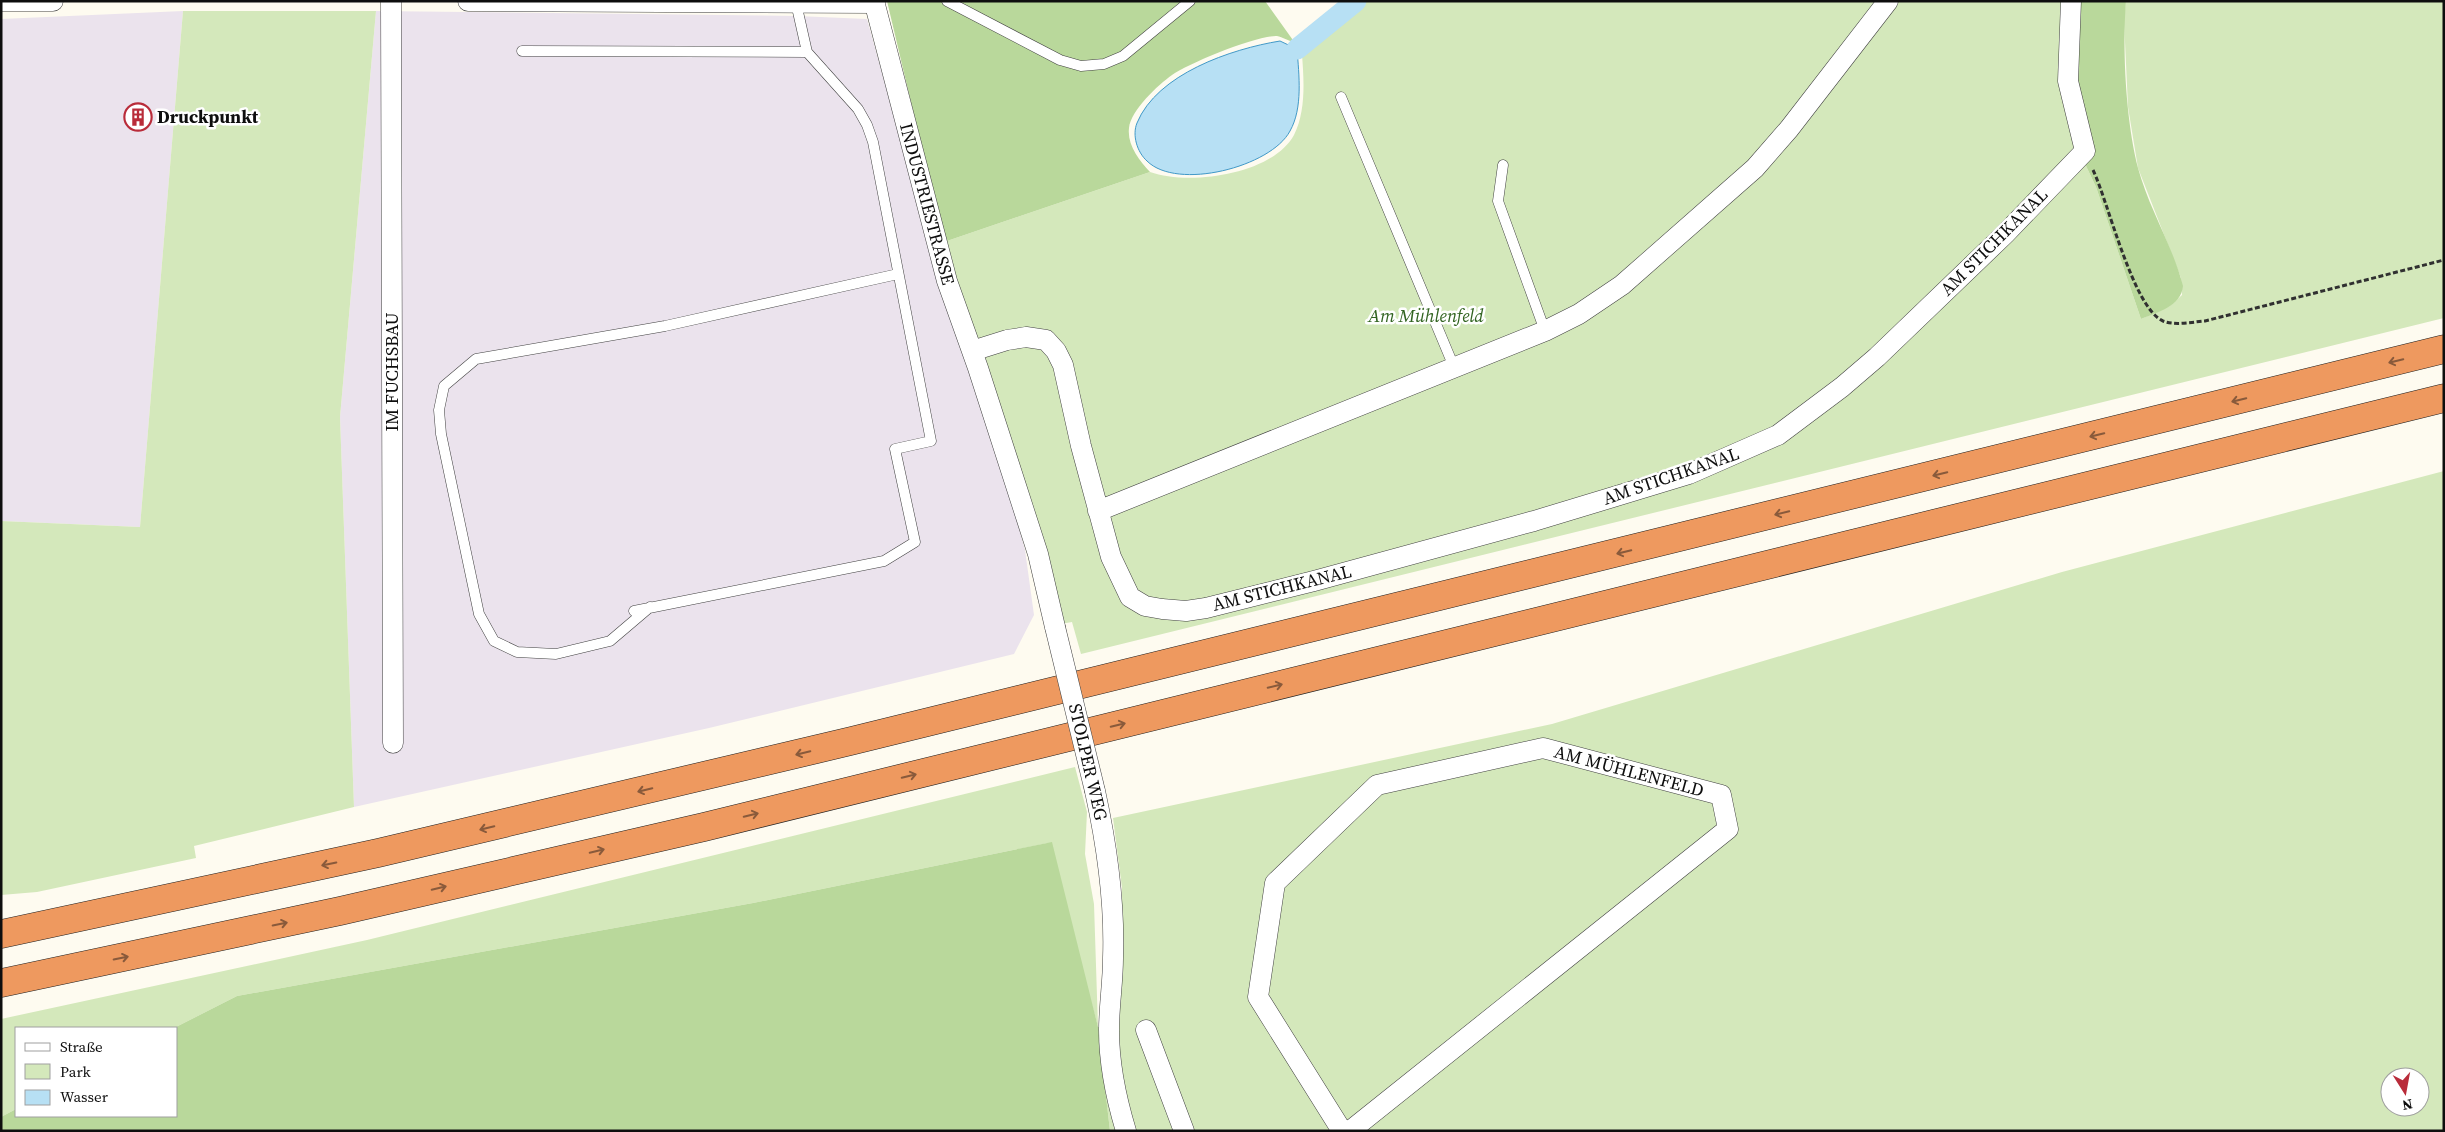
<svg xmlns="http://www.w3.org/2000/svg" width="2445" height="1132" font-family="'Source Serif 4',serif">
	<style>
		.industrial { fill: #ebe3ed }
		.green { fill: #d4e8bb; fill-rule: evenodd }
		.forest { fill: #b9d89b }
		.water { fill: #b7e0f4; stroke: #4199c8 }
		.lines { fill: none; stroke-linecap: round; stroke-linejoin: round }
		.canal { stroke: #b7e0f4; stroke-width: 21 }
		.service-casing { stroke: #414141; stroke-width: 11 }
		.minor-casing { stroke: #414141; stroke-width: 21 }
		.motorway-casing { stroke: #1f1f1f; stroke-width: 29 }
		.path { stroke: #303030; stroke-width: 3; stroke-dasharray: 5 2.5; stroke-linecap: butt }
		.service { stroke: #fff; stroke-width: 10 }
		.minor { stroke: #fff; stroke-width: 20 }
		.motorway { stroke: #ee995f; stroke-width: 28 }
		.minor-bridge-casing { stroke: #414141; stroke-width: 21; stroke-linecap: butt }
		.minor-bridge { stroke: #fff; stroke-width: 20 }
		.oneway { stroke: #895a3b }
		.labels { text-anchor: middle; stroke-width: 5; stroke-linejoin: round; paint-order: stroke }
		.poi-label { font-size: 18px; font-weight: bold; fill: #0e0e0e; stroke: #fff; text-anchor: start }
		.street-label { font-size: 18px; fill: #0e0e0e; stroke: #fff }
		.park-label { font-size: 18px; font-style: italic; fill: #326421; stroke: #fff }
	</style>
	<rect width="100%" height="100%" fill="#fefbf0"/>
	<path class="industrial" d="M183 11 140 527 1 521V19Z
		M376 11 797 16 867 19 940 281 1010 495 1025 550 1034 615 1014 654 709 728 354 807 340 417Z"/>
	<path class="green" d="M1367 1H2067L2078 149 2096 187 2141 319 2170 306 2182 295 2181 278 2138 168 2128 107 2124 20 2126 1H2444V318L1081 654 1072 622 1061 624 944 242 1150 172C1189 186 1272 175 1294 135 1306 111 1304 80 1302 55Z
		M183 11H376L340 417 354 807 194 846 196 858 37 892 1 895V521L140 527Z
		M2444 471V1131H1110L1098 1027 1048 843 753 903 237 996 174 1028H16V1109L1 1117V1019L367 940 1075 767 1087 812 1085 854 1094 904 1098 1027H1119L1122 888 1113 818 1552 724 2062 572ZM2390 1077H2420V1107H2390Z"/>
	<path class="forest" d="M887 1H1265L1295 43C1290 41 1282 37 1277 36 1257 35 1189 63 1172 75 1158 85 1131 110 1129 128 1127 145 1139 160 1150 172L944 242Z
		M2067 1H2126C2122 50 2126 121 2138 168 2149 209 2173 246 2183 286 2181 307 2157 312 2141 319L2096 187 2078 149Z
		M1052 842 1098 1027 1110 1131H1V1117L16 1109V1116H176V1028H174L237 996 753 903Z"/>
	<path class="water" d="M1280 41 1297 49C1299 75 1303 108 1290 131 1271 167 1177 191 1147 161 1137 152 1132 135 1137 123 1157 74 1231 49 1280 41Z"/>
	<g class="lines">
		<path class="canal" d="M1297 49 1356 1"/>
		<g class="service-casing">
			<path id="service" d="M947 1 1060 60 1081 66 1104 64 1123 56 1190 1
				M522 51 807 52
				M1341 97 1454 367
				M1503 165 1498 201 1545 331
				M650 607 610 641 556 654 517 652 494 641 479 614 441 434 439 410 444 386 476 359 665 326 898 274
				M634 611 884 561 915 542 895 449 931 441 873 142 867 125 858 109 807 52 796 3"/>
		</g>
		<g class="minor-casing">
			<path id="minor" d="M1 1H53
				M391 1 393 743
				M468 1 875 3
				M874 1 947 281 978 368 1038 554 1055 627
				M972 351 1007 340 1026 337 1046 340 1056 351 1063 365 1081 446 1111 557 1130 597 1145 606 1162 609 1186 611 1206 608 1314 581 1534 521 1689 474 1778 435 1842 387 1877 357 2005 234 2085 151 2068 81 2071 1
				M1098 511 1545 331 1579 314 1622 285 1755 168 1789 129 1888 1
				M1095 791C1107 846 1115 901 1113 958 1113 982 1109 1006 1109 1030 1109 1064 1116 1098 1126 1131
				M1146 1030 1184 1131
				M1342 1131 1258 997 1275 883 1377 785 1543 748 1721 795 1728 829 1350 1131"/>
		</g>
		<g class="motorway-casing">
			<path id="motorway" d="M1 934 378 853 851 741 2444 349
				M1 983 340 911 704 827 2444 398"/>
		</g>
		<path class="path" d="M2093 170C2108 201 2133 308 2163 321 2176 326 2191 322 2205 321L2444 260"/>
		<use href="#service" class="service"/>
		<use href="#minor" class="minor"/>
		<use href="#motorway" class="motorway"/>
		<g class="minor-bridge-casing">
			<path id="minor-bridge" d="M1055 627 1095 791"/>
		</g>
		<use href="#minor-bridge" class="minor-bridge"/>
	</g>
	<defs><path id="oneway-shaft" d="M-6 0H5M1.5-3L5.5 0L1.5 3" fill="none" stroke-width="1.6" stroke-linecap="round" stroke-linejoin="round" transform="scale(1.25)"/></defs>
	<g class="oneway">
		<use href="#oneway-shaft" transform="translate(2396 361) rotate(166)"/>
		<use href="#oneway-shaft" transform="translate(2239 400) rotate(166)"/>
		<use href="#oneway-shaft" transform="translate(2097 435) rotate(166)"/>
		<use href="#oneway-shaft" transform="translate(1940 474) rotate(166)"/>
		<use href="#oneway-shaft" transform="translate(1782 513) rotate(166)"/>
		<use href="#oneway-shaft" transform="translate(1624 552) rotate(166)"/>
		<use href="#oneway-shaft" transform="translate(1275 686) rotate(-14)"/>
		<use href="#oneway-shaft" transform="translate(1118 725) rotate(-14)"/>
		<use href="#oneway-shaft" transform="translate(803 753) rotate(167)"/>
		<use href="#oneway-shaft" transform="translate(909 776) rotate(-14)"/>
		<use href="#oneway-shaft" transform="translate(645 790) rotate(167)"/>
		<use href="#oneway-shaft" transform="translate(751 815) rotate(-14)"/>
		<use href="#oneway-shaft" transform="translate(487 828) rotate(167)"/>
		<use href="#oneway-shaft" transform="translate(597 851) rotate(-13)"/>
		<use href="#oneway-shaft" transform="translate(329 864) rotate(168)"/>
		<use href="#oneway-shaft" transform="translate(439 888) rotate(-13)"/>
		<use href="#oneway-shaft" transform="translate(280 924) rotate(-12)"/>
		<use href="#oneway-shaft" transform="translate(121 958) rotate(-12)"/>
	</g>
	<defs>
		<g id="building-ring" transform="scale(1.4375)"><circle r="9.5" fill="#fff" stroke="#b92c3a" stroke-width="1.5"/><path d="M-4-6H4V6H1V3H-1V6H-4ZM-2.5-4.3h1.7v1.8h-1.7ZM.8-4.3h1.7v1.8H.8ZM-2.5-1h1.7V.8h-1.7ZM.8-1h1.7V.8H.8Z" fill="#b92c3a"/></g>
	</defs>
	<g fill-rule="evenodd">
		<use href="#building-ring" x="138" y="117"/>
	</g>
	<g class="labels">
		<g class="poi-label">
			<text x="157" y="123">Druckpunkt</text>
		</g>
		<g class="street-label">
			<text transform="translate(927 204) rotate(75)" y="6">INDUSTRIESTRASSE</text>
			<text transform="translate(1994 242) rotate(-45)" y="6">AM STICHKANAL</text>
			<text transform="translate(392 372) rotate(-90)" y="6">IM FUCHSBAU</text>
			<text transform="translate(1671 476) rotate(-19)" y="6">AM STICHKANAL</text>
			<text transform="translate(1282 588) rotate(-14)" y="6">AM STICHKANAL</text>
			<text transform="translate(1088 762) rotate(77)" y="6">STOLPER WEG</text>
			<text transform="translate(1629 771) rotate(15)" y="6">AM MÜHLENFELD</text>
		</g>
		<g class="park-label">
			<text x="1426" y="322">Am Mühlenfeld</text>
		</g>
	</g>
	<rect width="2445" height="1132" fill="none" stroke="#0e0e0e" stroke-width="5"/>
	<rect x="15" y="1027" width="162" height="90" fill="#ffffff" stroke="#9f9f9f"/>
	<rect x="25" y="1043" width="25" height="8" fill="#ffffff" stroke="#9f9f9f"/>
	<text x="60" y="1052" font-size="15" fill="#0e0e0e">Straße</text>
	<rect x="25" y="1064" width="25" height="15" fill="#d4e8bb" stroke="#9f9f9f"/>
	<text x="60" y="1077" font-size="15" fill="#0e0e0e">Park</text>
	<rect x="25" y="1090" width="25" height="15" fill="#b7e0f4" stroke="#9f9f9f"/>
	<text x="60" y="1102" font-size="15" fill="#0e0e0e">Wasser</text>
	<g transform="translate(2405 1092) rotate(169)"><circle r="24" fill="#ffffff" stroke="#9f9f9f"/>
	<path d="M0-4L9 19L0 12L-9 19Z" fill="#b92c3a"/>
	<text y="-8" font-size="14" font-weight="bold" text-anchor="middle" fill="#0e0e0e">N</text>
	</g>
</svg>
